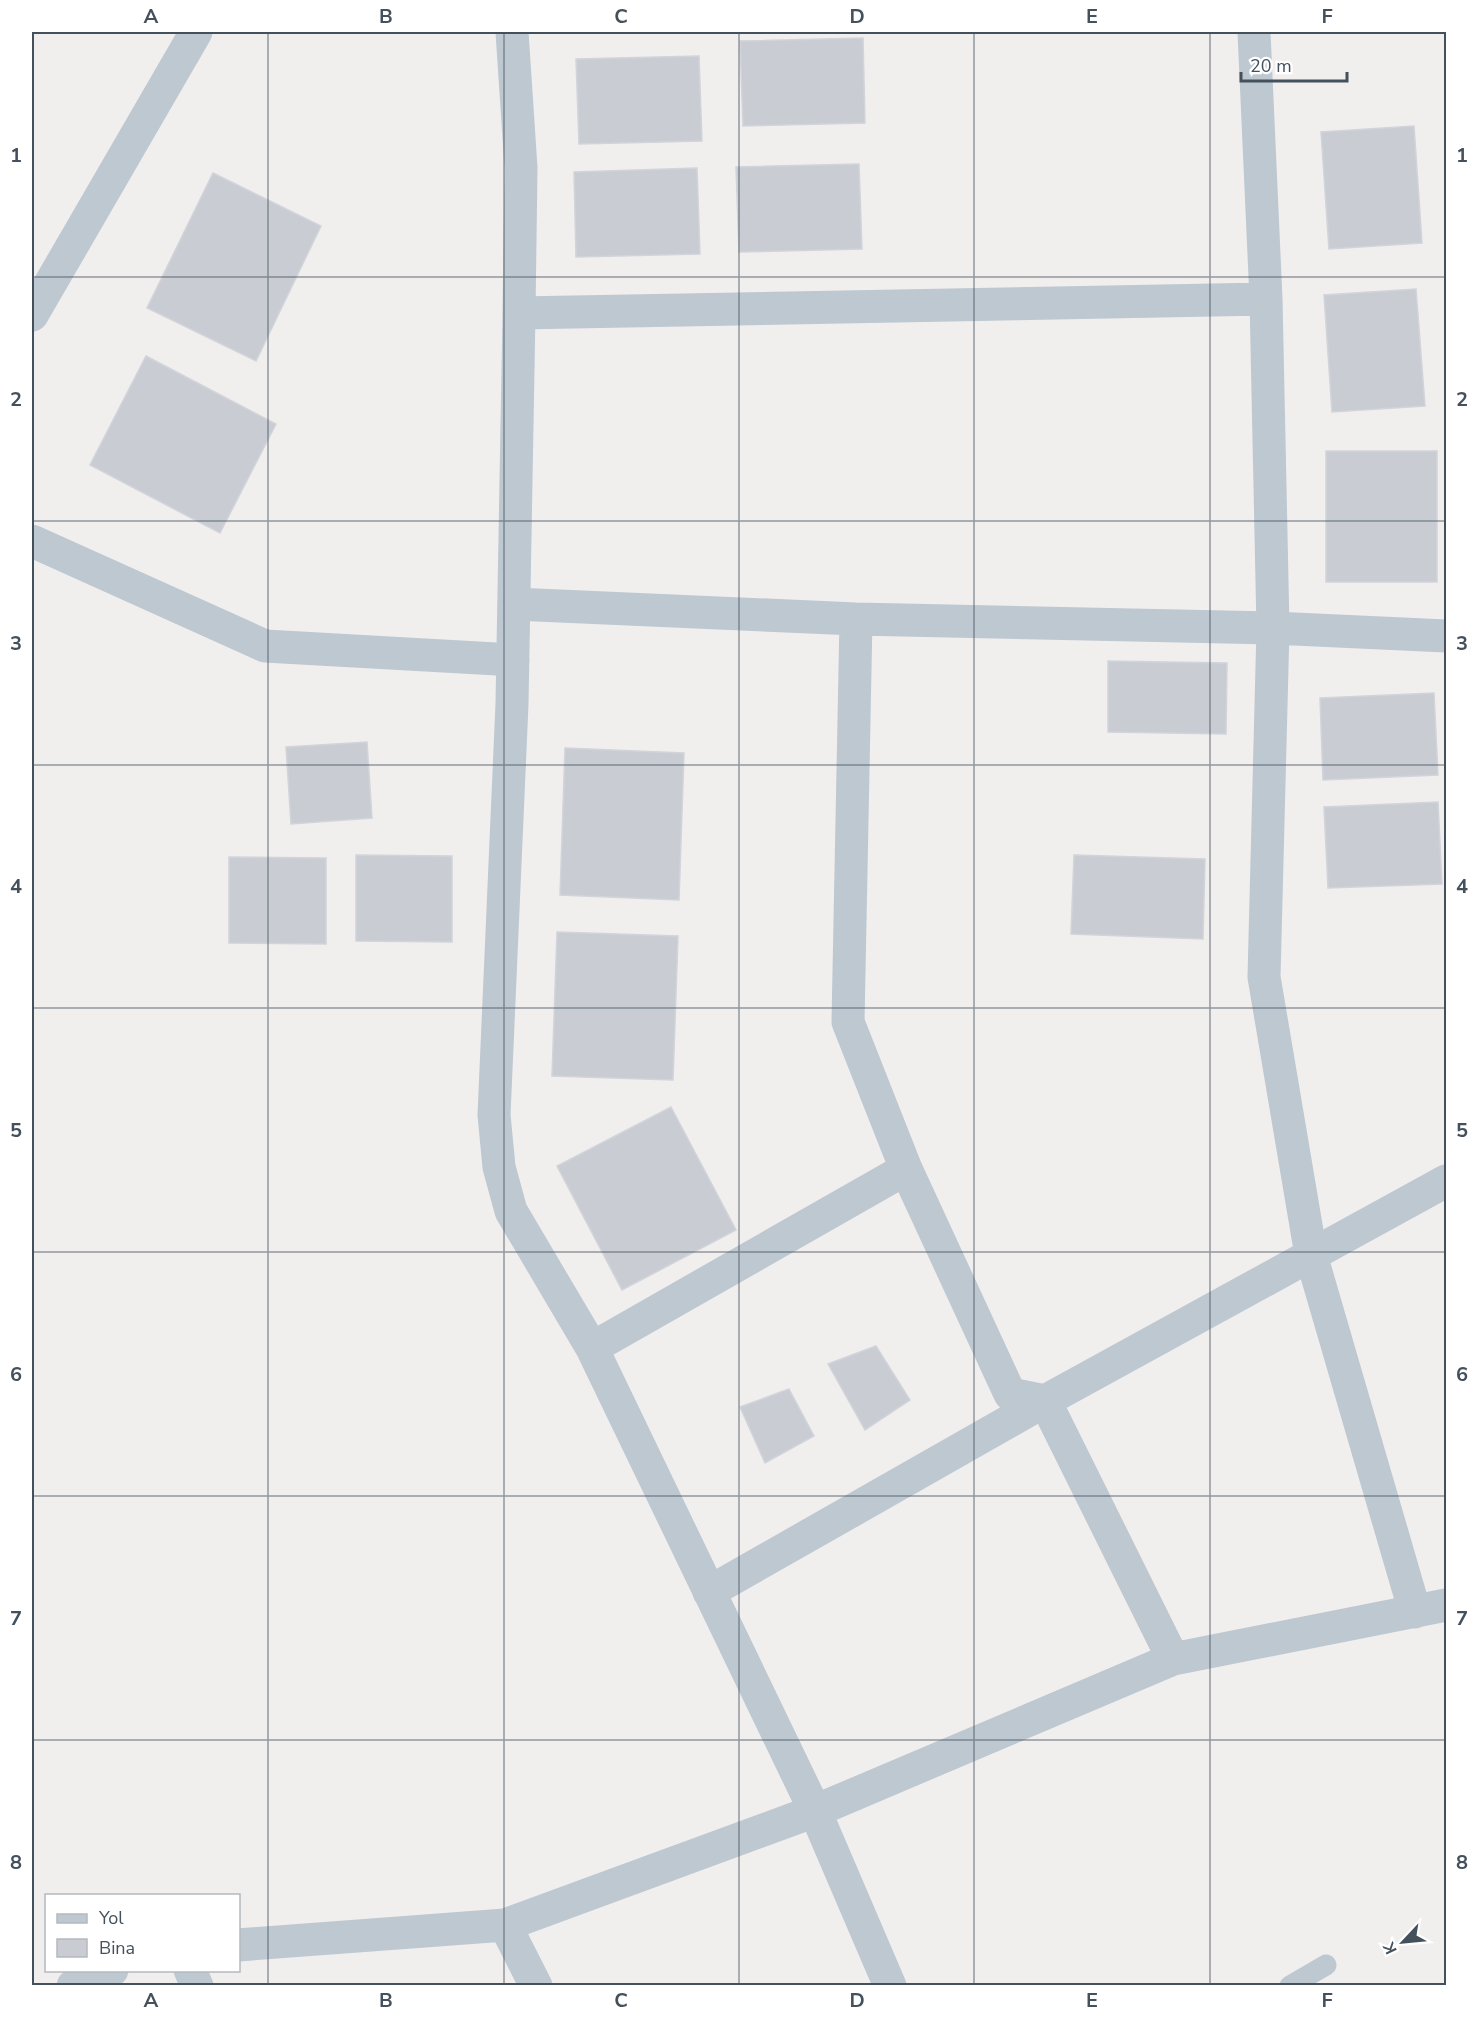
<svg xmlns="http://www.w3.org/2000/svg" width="1478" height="2017" font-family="'Nunito Sans',sans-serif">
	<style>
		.building { fill: #c9cdd3; stroke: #d1d4da; stroke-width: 1.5 }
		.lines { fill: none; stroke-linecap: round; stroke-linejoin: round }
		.service { stroke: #bdc8d1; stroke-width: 21 }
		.minor { stroke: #bdc8d1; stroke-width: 33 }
		.grid { fill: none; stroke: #44515d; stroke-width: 1.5; stroke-opacity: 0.55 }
		.neatline { fill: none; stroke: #44515d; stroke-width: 2 }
		.grid-label { font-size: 20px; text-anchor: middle; font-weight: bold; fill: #44515d }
	</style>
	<rect width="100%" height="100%" fill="#f1eeee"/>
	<path class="building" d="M863 38 865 123 743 126 740 41Z
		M699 56 702 141 579 144 576 59Z
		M1414 126 1422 243 1329 249 1321 132Z
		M859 164 862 249 739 252 736 167Z
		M697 168 700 254 576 257 574 172Z
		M213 173 321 226 256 361 147 308Z
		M1416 289 1425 406 1332 412 1324 295Z
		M146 356 276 424 220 533 90 465Z
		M1326 451H1437V582H1326Z
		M1108 661 1227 663 1226 734 1108 732Z
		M1434 693 1438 775 1323 780 1320 698Z
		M367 742 372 818 291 824 286 747Z
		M565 748 684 753 679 900 560 895Z
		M1438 802 1442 884 1328 888 1324 807Z
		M356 855 452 856V942L356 941Z
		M1074 855 1205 859 1203 939 1071 934Z
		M229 857 326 858V944L229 943Z
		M557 932 678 936 673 1080 552 1076Z
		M671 1107 736 1230 622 1290 557 1166Z
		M876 1346 910 1400 865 1430 828 1364Z
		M789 1389 814 1436 765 1463 740 1407Z"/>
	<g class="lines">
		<path class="service" d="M1290 1986 1326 1965"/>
		<path class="minor" d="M512 32 521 168 519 313 512 704 494 1115 499 1167 511 1211 592 1348
			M1254 32 1266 299 1273 628 1264 977 1311 1255 1415 1612
			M519 313 1266 299
			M32 315 196 32
			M32 541 265 646 513 660
			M514 604 856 619 1273 628 1446 636
			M856 619 848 1022 906 1169 1010 1394 1045 1401 1173 1659
			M709 1592 1045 1401 1446 1181
			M505 1925 536 1986
			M238 1945 505 1925 815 1811 1173 1659 1446 1605
			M190 1970 197 1986
			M73 1986 112 1970
			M890 1986 815 1811 592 1348 906 1169"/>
	</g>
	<path class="grid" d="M268 32V1986M504 32V1986M739 32V1986M974 32V1986M1210 32V1986M32 277H1446M32 521H1446M32 765H1446M32 1008H1446M32 1252H1446M32 1496H1446M32 1740H1446"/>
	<rect width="1478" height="2017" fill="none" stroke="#ffffff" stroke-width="66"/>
	<rect x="45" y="1894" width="195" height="78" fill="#ffffff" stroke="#b4b9be" stroke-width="1.5"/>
	<rect x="57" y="1914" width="30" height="9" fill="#bdc8d1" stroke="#b4b9be" stroke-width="1.5"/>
	<text x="99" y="1924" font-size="18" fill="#44515d">Yol</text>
	<rect x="57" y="1939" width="30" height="18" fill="#c9cdd3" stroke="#b4b9be" stroke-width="1.5"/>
	<text x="99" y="1954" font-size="18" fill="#44515d">Bina</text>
	<g transform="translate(1403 1942) rotate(244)" stroke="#ffffff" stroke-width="4.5" paint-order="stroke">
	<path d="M0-4.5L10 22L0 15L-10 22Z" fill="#44515d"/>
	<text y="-9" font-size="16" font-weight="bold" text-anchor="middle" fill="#44515d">K</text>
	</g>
	<path d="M1241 72v9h106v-9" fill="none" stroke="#44515d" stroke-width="3"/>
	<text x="1250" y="72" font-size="18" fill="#44515d" stroke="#ffffff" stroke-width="4.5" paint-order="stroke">20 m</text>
	<rect x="33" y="33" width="1412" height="1951" class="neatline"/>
	<g class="grid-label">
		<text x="151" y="23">A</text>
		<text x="386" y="23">B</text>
		<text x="621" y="23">C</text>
		<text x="857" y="23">D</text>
		<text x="1092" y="23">E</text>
		<text x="1327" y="23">F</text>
		<text x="16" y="162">1</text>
		<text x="1462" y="162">1</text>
		<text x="16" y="406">2</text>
		<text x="1462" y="406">2</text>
		<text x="16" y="650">3</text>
		<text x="1462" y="650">3</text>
		<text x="16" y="893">4</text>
		<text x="1462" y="893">4</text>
		<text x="16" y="1137">5</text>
		<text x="1462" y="1137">5</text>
		<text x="16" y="1381">6</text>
		<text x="1462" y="1381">6</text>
		<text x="16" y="1625">7</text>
		<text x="1462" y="1625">7</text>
		<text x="16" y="1869">8</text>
		<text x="1462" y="1869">8</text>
		<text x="151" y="2007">A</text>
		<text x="386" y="2007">B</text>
		<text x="621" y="2007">C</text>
		<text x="857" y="2007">D</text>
		<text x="1092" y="2007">E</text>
		<text x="1327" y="2007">F</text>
	</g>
</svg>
